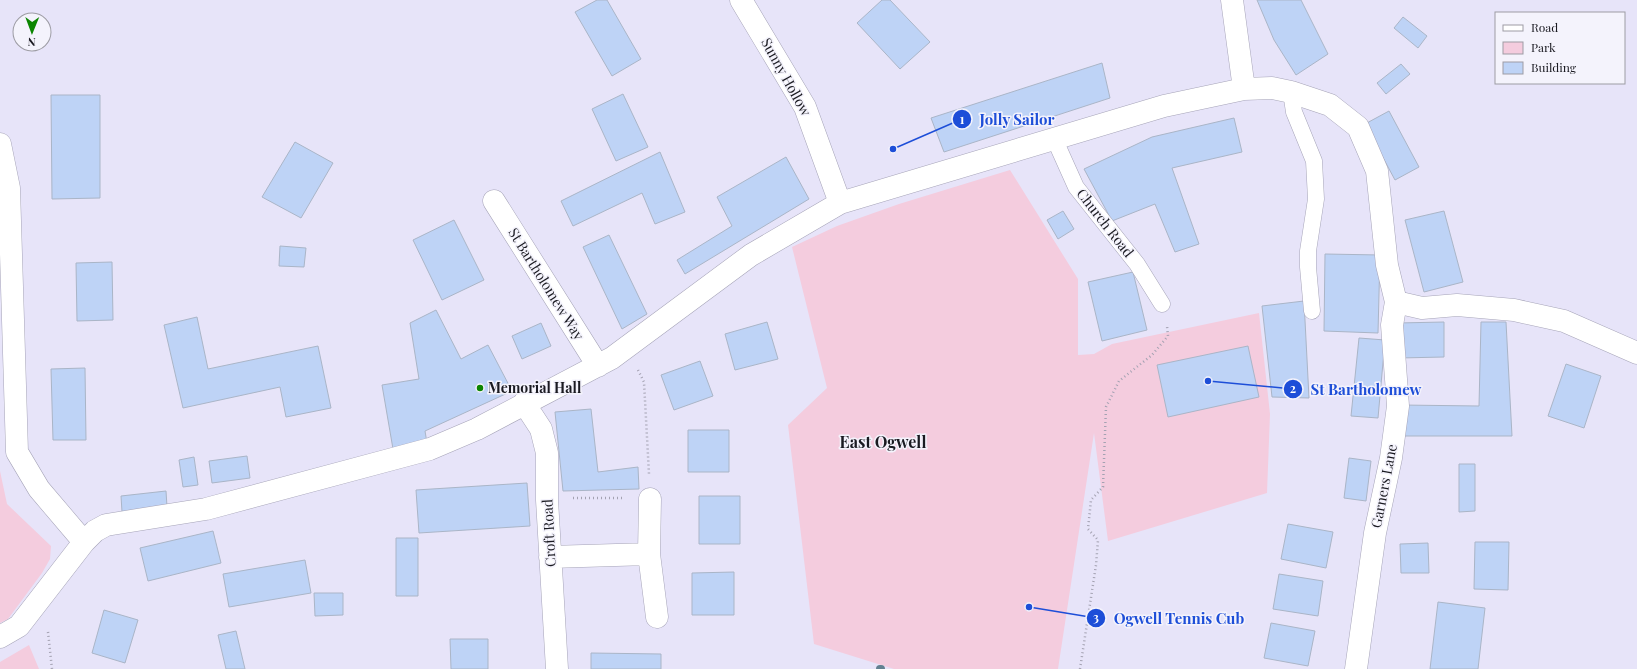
<svg xmlns="http://www.w3.org/2000/svg" width="1637" height="669" font-family="'Playfair Display',serif">
	<style>
		.green { fill: #f4ccde }
		.lines { fill: none; stroke-linecap: round; stroke-linejoin: round }
		.stream { stroke: #638091; stroke-width: 8 }
		.building { fill: #bed3f6; stroke: #aab5c7 }
		.lane-casing { stroke: #a6a4b8; stroke-width: 17 }
		.street-casing { stroke: #a6a4b8; stroke-width: 23 }
		.path { stroke: #a4a2b2; stroke-width: 2.5; stroke-dasharray: 1 3; stroke-linecap: butt }
		.lane { stroke: #fff; stroke-width: 16 }
		.street { stroke: #fff; stroke-width: 22 }
		.poi-dot { fill: #0b8501; stroke: #f4f3fc; stroke-width: 1.5 }
		.labels { text-anchor: middle; stroke-width: 3; stroke-linejoin: round; paint-order: stroke }
		.street-label { font-size: 14px; fill: #1a1a21; stroke: #f4f3fc }
		.poi-label { font-size: 14px; font-weight: bold; fill: #1a1a21; stroke: #f4f3fc; text-anchor: start }
		.quarter-label { font-size: 16px; font-weight: bold; fill: #1a1a21; stroke: #f4f3fc }
		.leader { fill: none; stroke: #1d4ed8; stroke-width: 1.5 }
		.callout-dot { fill: #1d4ed8; stroke: #f4f3fc; stroke-width: 1.5 }
		.mark-label { font-size: 12px; text-anchor: middle; font-weight: bold; fill: #fff }
		.callout-label { font-size: 15px; text-anchor: middle; font-weight: bold; fill: #1d4ed8; stroke: #f4f3fc; stroke-width: 3; stroke-linejoin: round; paint-order: stroke }
	</style>
	<rect width="100%" height="100%" fill="#e7e4f9"/>
	<path class="green" d="M1010 170 1078 279V355L1094 354 1112 344 1259 313 1270 414 1267 493 1108 541 1094 433 1058 669H894L814 644 788 425 827 388 792 247 837 226 899 204Z
		M0 471 7 504 51 546 50 559 42 573 8 619 0 623Z
		M29 645 39 669H0V662Z"/>
	<g class="lines">
		<path class="stream" d="M880 669H881"/>
	</g>
	<path class="building" d="M597 0H607L641 59 612 76 575 12Z
		M882 0H890L930 42 900 69 857 23Z
		M1257 0H1301L1328 54 1296 75 1274 40Z
		M1403 17 1427 36 1418 48 1394 28Z
		M1102 63 1110 98 944 152 931 118Z
		M1401 64 1410 74 1386 94 1377 83Z
		M623 94 648 147 616 161 592 109Z
		M51 95H100V198L52 199Z
		M1389 111 1419 167 1395 180 1365 124Z
		M1234 118 1242 152 1172 168 1199 244 1175 252 1155 204 1112 221 1084 169 1152 137Z
		M295 142 333 163 301 218 262 197Z
		M660 152 685 212 655 224 642 193 573 226 561 201Z
		M786 157 809 199 685 274 677 260 732 226 717 197Z
		M1063 211 1074 229 1058 239 1047 220Z
		M1444 211 1463 282 1424 292 1405 220Z
		M454 220 484 280 442 300 413 240Z
		M609 235 647 314 622 329 583 247Z
		M280 246 306 248 304 267 279 266Z
		M1325 254 1380 255 1378 333 1324 331Z
		M112 262 113 320 77 321 76 263Z
		M1133 272 1147 330 1102 341 1088 282Z
		M1304 301 1309 398 1272 397 1262 306Z
		M436 310 461 359 488 345 512 391 425 431 427 443 393 449 382 385 419 379 410 323Z
		M197 317 208 369 318 346 331 408 286 417 280 387 183 408 164 325Z
		M767 322 778 359 735 370 725 334Z
		M1444 322V357L1399 358 1398 323Z
		M1481 322H1506L1512 436H1400L1401 405 1479 406Z
		M541 323 551 346 522 359 512 336Z
		M1359 338 1385 340 1378 418 1351 416Z
		M1248 346 1259 397 1168 417 1157 365Z
		M700 361 713 396 674 410 661 375Z
		M1566 364 1601 376 1584 428 1548 416Z
		M85 368 86 440H53L51 369Z
		M591 409 598 472 638 467 639 489 563 491 555 412Z
		M688 430H729V472H688Z
		M247 456 250 478 212 483 209 461Z
		M194 457 198 485 183 487 179 460Z
		M1349 458 1371 461 1366 501 1344 498Z
		M1459 464H1475V511L1459 512Z
		M527 483 530 526 419 533 416 490Z
		M166 491 167 507 122 512 121 496Z
		M699 496H740V544H699Z
		M1288 524 1333 532 1326 568 1281 559Z
		M213 531 221 563 148 581 140 548Z
		M396 538H418V596H396Z
		M1475 542H1509L1508 590 1474 589Z
		M1428 543 1429 573H1401L1400 544Z
		M305 560 311 593 229 607 223 574Z
		M734 572V615H692V573Z
		M1279 574 1323 581 1318 616 1273 609Z
		M314 593H343V615L315 616Z
		M1438 602 1485 608 1478 669H1430Z
		M104 610 138 620 125 663 92 653Z
		M1271 623 1315 631 1308 666 1264 658Z
		M236 631 245 669H226L218 635Z
		M450 639H488V669H451Z
		M591 653 661 654V669H591Z"/>
	<g class="lines">
		<g class="lane-casing">
			<path id="lane" d="M1291 92 1294 112 1314 161 1316 199 1308 251V267L1312 311
				M1054 138 1076 187 1137 264 1162 304"/>
		</g>
		<g class="street-casing">
			<path id="street" d="M741 0 805 107 840 203
				M1232 0 1244 89
				M0 144 9 188 17 452 39 489 84 542
				M494 201 598 366
				M1396 302 1422 308 1457 305 1514 310 1564 321 1637 353
				M524 403 541 429 547 453V500L557 669
				M650 499 649 554 657 617
				M550 557 649 554
				M0 637 19 626 84 542 95 531 106 525 206 509 430 449 477 429 612 358 751 255 840 203 1164 106 1244 89 1272 88 1291 92 1330 105 1358 127 1377 171 1387 265 1396 302 1392 325 1398 406 1391 458 1375 533 1356 669"/>
		</g>
		<path class="path" d="M638 370 644 382 649 474
			M573 498H624
			M48 632 52 669
			M1080 669 1096 565 1098 540 1088 529 1091 500 1103 487 1106 407 1119 381 1152 355 1168 336 1167 326"/>
		<use href="#lane" class="lane"/>
		<use href="#street" class="street"/>
	</g>
	<circle class="poi-dot" cx="480" cy="388" r="4"/>
	<g class="labels">
		<g class="street-label">
			<text transform="translate(786 77) rotate(61)" y="5">Sunny Hollow</text>
			<text transform="translate(1105 223) rotate(52)" y="5">Church Road</text>
			<text transform="translate(546 284) rotate(58)" y="5">St Bartholomew Way</text>
			<text transform="translate(1384 486) rotate(-79)" y="5">Garners Lane</text>
			<text transform="translate(549 533) rotate(-93)" y="5">Croft Road</text>
		</g>
		<g class="poi-label">
			<text x="488" y="393">Memorial Hall</text>
		</g>
		<g class="quarter-label">
			<text x="883" y="448">East Ogwell</text>
		</g>
	</g>
	<path class="leader" d="M893 149L962 119M1208 381L1293 389M1029 607L1096 618"/>
	<g class="callout-dot">
		<circle cx="893" cy="149" r="4"/>
		<circle cx="1208" cy="381" r="4"/>
		<circle cx="1029" cy="607" r="4"/>
		<circle cx="962" cy="119" r="10"/>
		<circle cx="1293" cy="389" r="10"/>
		<circle cx="1096" cy="618" r="10"/>
	</g>
	<g class="mark-label">
		<text x="962" y="124">1</text>
		<text x="1293" y="393">2</text>
		<text x="1096" y="622">3</text>
	</g>
	<g class="callout-label">
		<text x="1017" y="125">Jolly Sailor</text>
		<text x="1366" y="395">St Bartholomew</text>
		<text x="1179" y="624">Ogwell Tennis Cub</text>
	</g>
	<rect x="1495" y="12" width="130" height="72" fill="#f4f3fc" stroke="#9d9ca4"/>
	<rect x="1503" y="25" width="20" height="6" fill="#ffffff" stroke="#9d9ca4"/>
	<text x="1531" y="32" font-size="12" fill="#1a1a21">Road</text>
	<rect x="1503" y="42" width="20" height="12" fill="#f4ccde" stroke="#9d9ca4"/>
	<text x="1531" y="52" font-size="12" fill="#1a1a21">Park</text>
	<rect x="1503" y="62" width="20" height="12" fill="#bed3f6" stroke="#9d9ca4"/>
	<text x="1531" y="72" font-size="12" fill="#1a1a21">Building</text>
	<g transform="translate(32 32) rotate(181)"><circle r="19" fill="#f4f3fc" stroke="#9d9ca4"/>
	<path d="M0-3L7 15L0 10L-7 15Z" fill="#0b8501"/>
	<text y="-6" font-size="11" font-weight="bold" text-anchor="middle" fill="#1a1a21">N</text>
	</g>
</svg>
